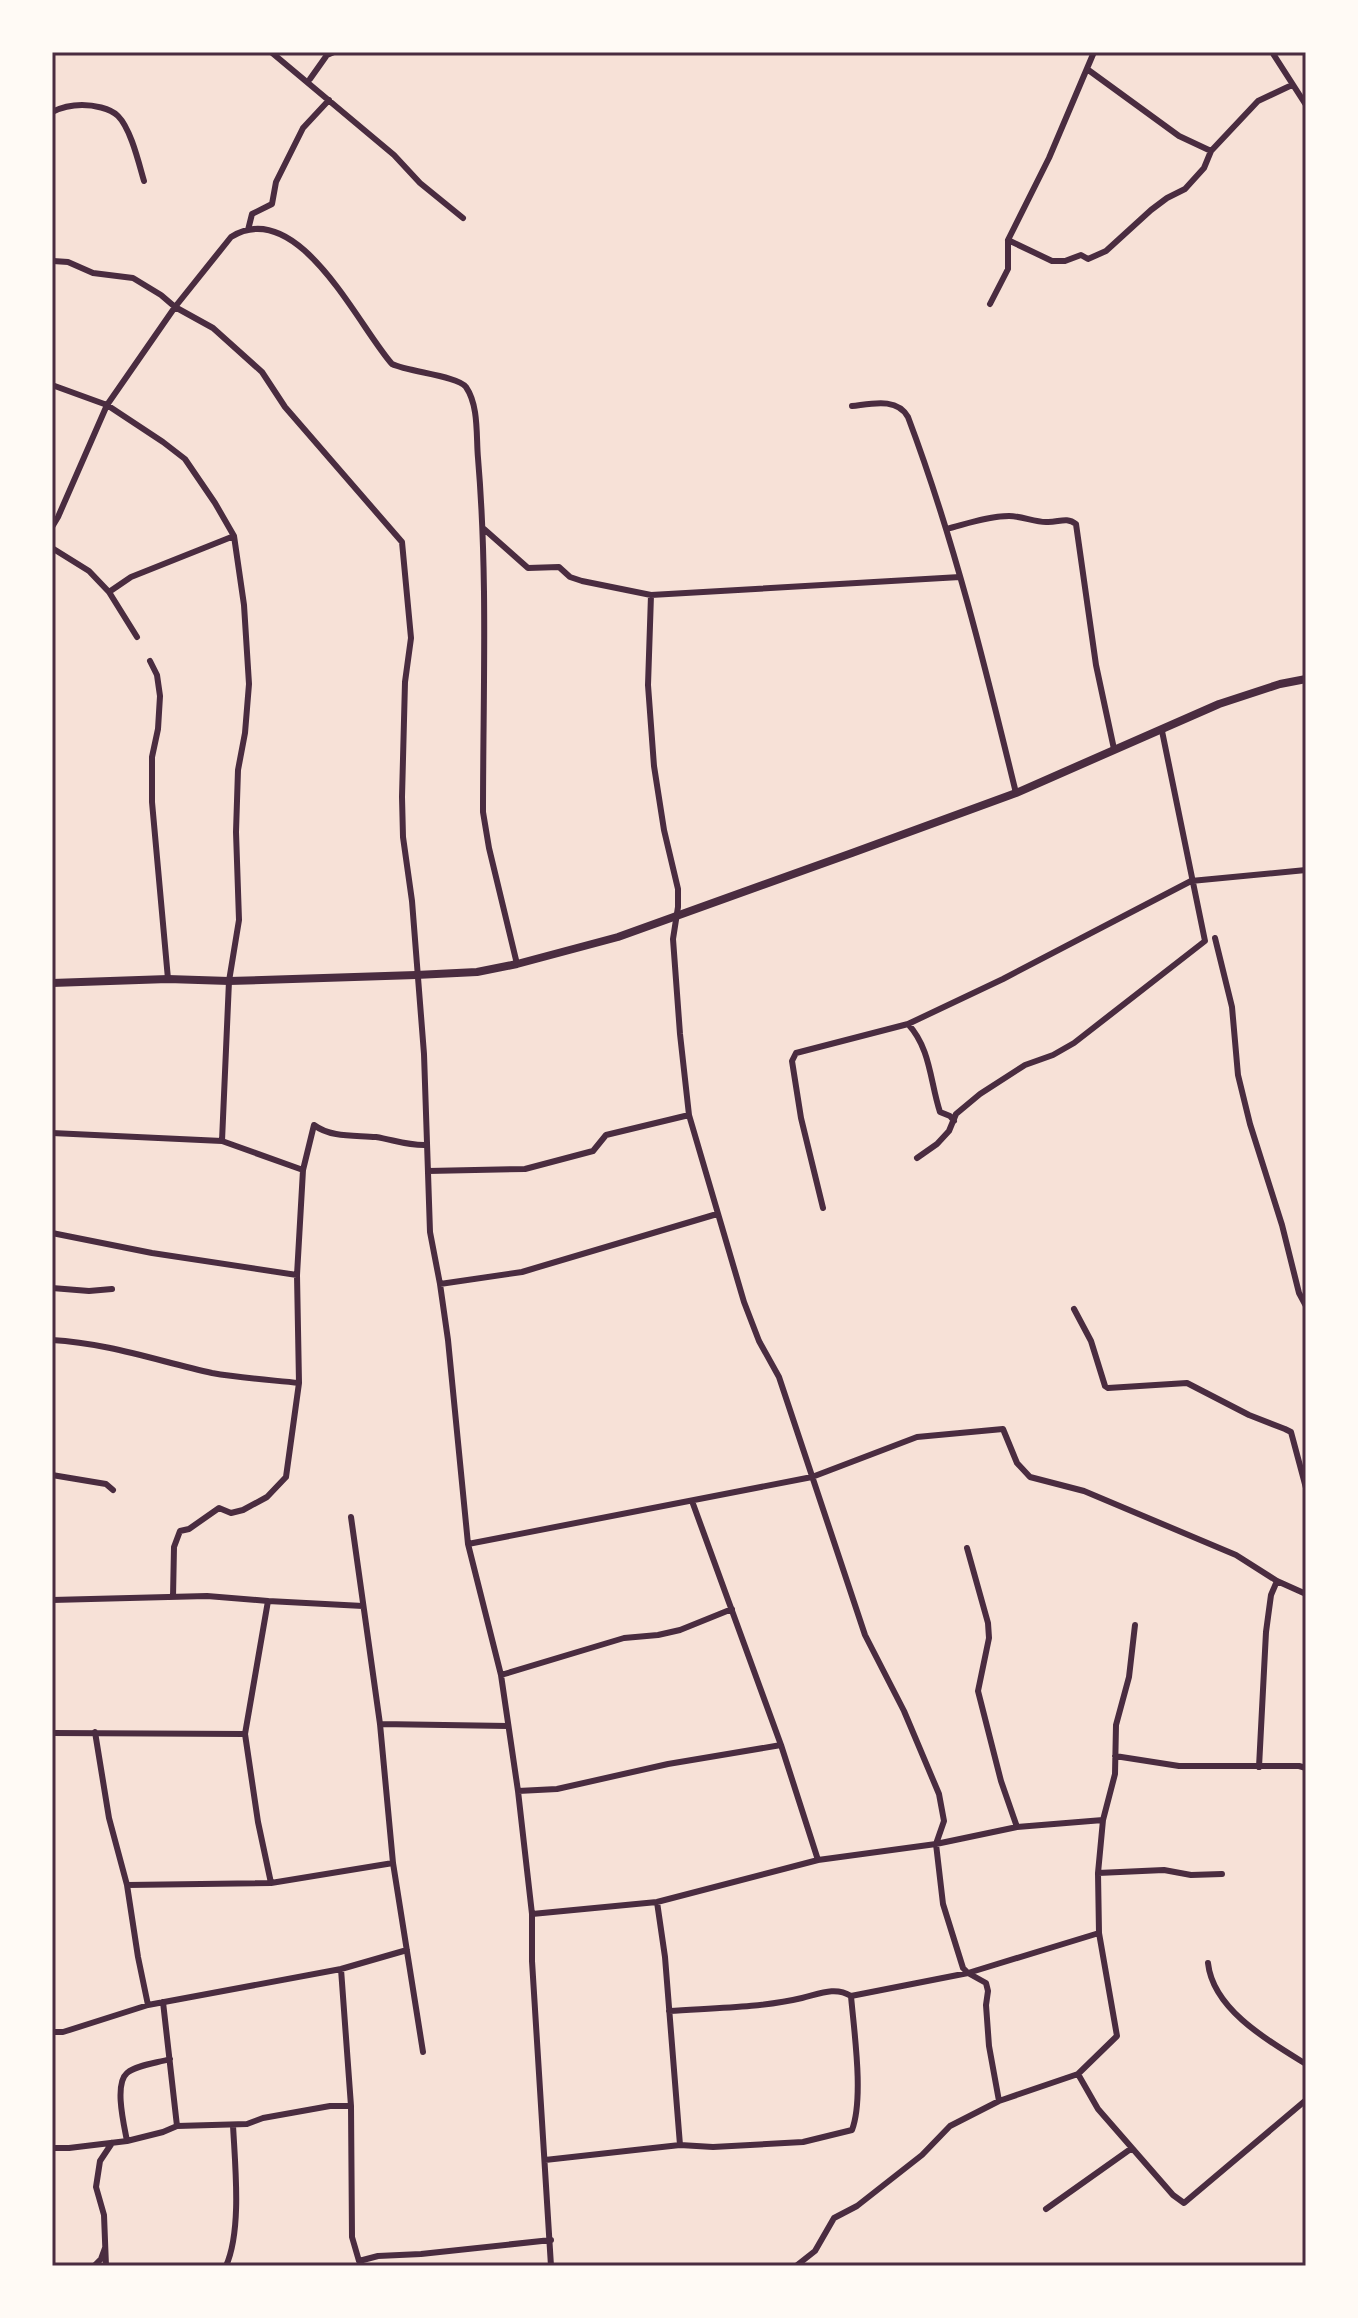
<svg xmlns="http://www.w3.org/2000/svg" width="1358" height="2318" font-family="'DM Sans',sans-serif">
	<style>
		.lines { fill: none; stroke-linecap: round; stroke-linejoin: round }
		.minor { stroke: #4a2c40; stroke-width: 6 }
		.tertiary { stroke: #4a2c40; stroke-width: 8 }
		.neatline { fill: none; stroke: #4a2c40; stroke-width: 3 }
	</style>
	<rect width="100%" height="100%" fill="#f7e1d7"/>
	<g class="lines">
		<path class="minor" d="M271 52 394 155 420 183 463 218
			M1272 52 1306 105
			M1087 69 1179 136 1211 151 1258 101 1292 85
			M310 79 327 55 334 52
			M52 112C62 107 72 105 82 105 93 105 110 108 118 116 131 129 139 164 144 181
			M248 230 252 214 272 204 276 182 303 128 329 100
			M1008 240 1052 261H1065L1081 255 1088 259 1106 251 1151 210 1167 198 1185 189 1204 168 1211 151
			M53 261 68 262 93 273 133 278 161 295 175 307 213 328 262 372 285 407 402 542 411 638 405 682 402 797 403 837 412 901 424 1054 430 1232 440 1284 448 1340 468 1544 501 1675 518 1791 532 1914V1961L551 2266
			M990 304 1008 269V240L1049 158 1094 52
			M52 385 107 405 163 442 185 459 215 503 234 536 244 605 249 684 245 733 238 770 236 832 239 920 229 981 222 1141
			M852 406C871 404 897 397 908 417 954 539 985 666 1016 793
			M52 527 58 517 107 405 175 307 231 237C298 195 358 326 392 364 409 372 458 376 466 387 479 406 476 436 478 458 488 576 483 695 483 812L489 848 517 964
			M484 529 528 568 559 567 570 577 582 581 651 595 960 577
			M946 529C966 524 988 516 1009 516 1022 516 1034 522 1046 522 1058 523 1066 516 1076 524L1096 665 1114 749
			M52 548 89 571 109 592 137 637
			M109 592 131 577 234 536
			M651 595 648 685 654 766 664 830 678 889V907L673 939 680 1034 689 1115 744 1302 759 1341 779 1377 865 1635 904 1711 939 1794 944 1821 936 1844 943 1904 963 1968 968 1973 986 1983 988 1991 986 2005 989 2046 999 2101
			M150 661 157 675 160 696 158 729 152 757V802L168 979
			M1215 938 1232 1007 1238 1075 1250 1124 1282 1225 1299 1293 1306 1306
			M908 1024C931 1049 930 1082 940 1112L950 1116 954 1121
			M52 1133 222 1141 303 1170
			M917 1158 937 1144 949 1131 956 1114 980 1094 1025 1065 1053 1055 1074 1043 1205 941 1162 731
			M428 1171 525 1169 593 1151 606 1135 689 1115
			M823 1208 801 1118 792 1061 796 1053 908 1024 1003 979 1191 881 1306 870
			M52 1233 152 1253 297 1275
			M440 1284 522 1272 717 1214
			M52 1288 89 1291 112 1289
			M1074 1309 1091 1341 1105 1386 1108 1388 1187 1383 1249 1415 1285 1429 1291 1432 1306 1488
			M52 1340C107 1343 158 1361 212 1373 240 1378 271 1380 299 1383
			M52 1475 106 1484 113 1490
			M692 1501 781 1745 818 1860
			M351 1517 380 1724 393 1863 423 2052
			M468 1544 812 1477 917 1437 1003 1429 1017 1463 1030 1477 1084 1491 1236 1555 1277 1581 1306 1594
			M967 1548 988 1623 989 1638 978 1691 1001 1781 1017 1827
			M173 1597 174 1547 180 1531 189 1529 219 1508 231 1513 243 1510 267 1497 286 1477 299 1383 297 1275 303 1170 314 1125C331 1138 356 1135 376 1137 394 1140 409 1146 427 1145
			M52 1600 207 1596 268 1601 363 1606
			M268 1601 245 1734 258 1822 271 1883
			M501 1675 624 1638 658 1635 680 1630 732 1609
			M380 1724 508 1726
			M95 1732 109 1818 127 1885 138 1957 148 2005 341 1969 407 1950
			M52 1733 245 1734
			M1115 1756 1179 1766H1299L1306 1768
			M1259 1767 1266 1632 1271 1595 1277 1581
			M518 1791 557 1789 668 1764 781 1745
			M1098 1873 1164 1870 1191 1875 1222 1874
			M127 1885 271 1883 393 1863
			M657 1902 665 1957 680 2145
			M532 1914 657 1902 818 1860 936 1844 1017 1827 1103 1820
			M1208 1963C1213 2010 1270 2042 1306 2064
			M341 1969 351 2106 352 2237 359 2261 378 2256 421 2254 551 2240
			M163 2002 177 2126
			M669 2011C714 2008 759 2008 802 1998 819 1994 835 1986 851 1996L968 1973 1099 1933
			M52 2032H63L148 2005
			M1078 2074 1117 2036 1099 1933 1098 1873 1103 1820 1115 1774 1116 1725 1129 1677 1135 1625
			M127 2141C124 2125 114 2084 127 2073 137 2065 157 2063 170 2059
			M52 2148H69L127 2141 163 2132 177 2126 247 2124 263 2118 330 2106H351
			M1132 2148 1173 2195 1184 2203 1306 2100
			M545 2160 680 2145 713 2147 803 2142 852 2130C864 2098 854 2031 851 1996
			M94 2266 101 2259 105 2248
			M106 2266 104 2215 96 2187 100 2161 112 2143
			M226 2266C242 2230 235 2165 233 2125
			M796 2266 815 2251 834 2218 857 2206 922 2155 950 2126 999 2101 1078 2074 1098 2109 1132 2148 1046 2209"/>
		<path class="tertiary" d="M52 983 168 979 229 981 416 975 477 972 517 964 618 937 852 853 1016 793 1219 704 1280 684 1306 679"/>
	</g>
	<rect width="1358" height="2318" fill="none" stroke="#fffaf5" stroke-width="108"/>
	<rect x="54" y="54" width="1250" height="2210" class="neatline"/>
</svg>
